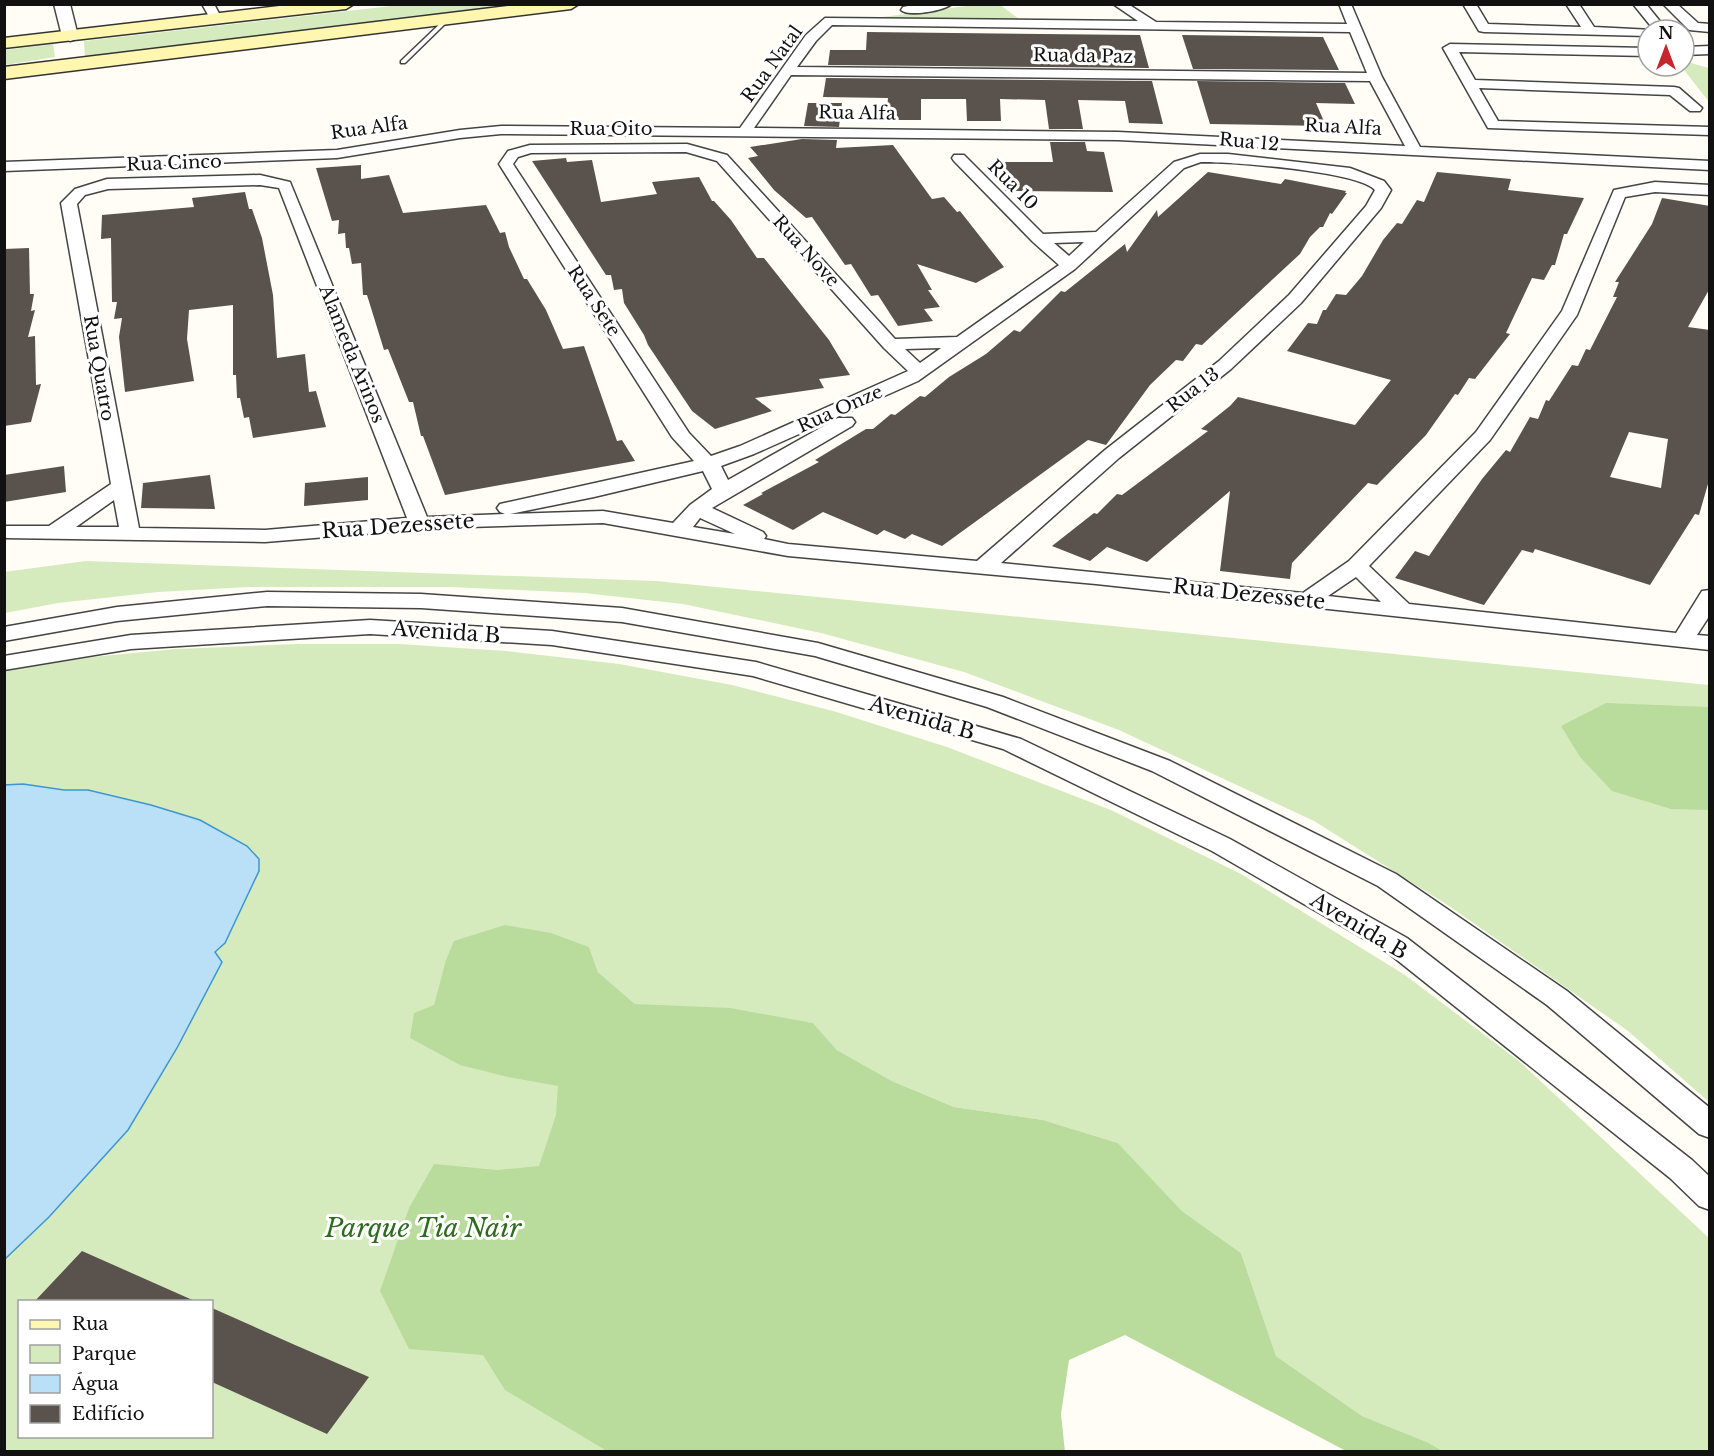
<svg xmlns="http://www.w3.org/2000/svg" width="1714" height="1456" font-family="'Libre Baskerville',serif">
	<style>
		.green { fill: #d5ebbd; fill-rule: evenodd }
		.forest { fill: #b9dc9c }
		.water { fill: #b9e0f7; stroke: #3f96cf; stroke-width: 1.5 }
		.building { fill: #5a524d; fill-rule: evenodd }
		.lines { fill: none; stroke-linecap: round; stroke-linejoin: round }
		.service-casing { stroke: #444; stroke-width: 3 }
		.minor-casing { stroke: #444; stroke-width: 3 }
		.tertiary-casing { stroke: #444; stroke-width: 3 }
		.secondary-casing { stroke: #333; stroke-width: 3 }
		.service { fill: #fff; fill-rule: evenodd }
		.minor { fill: #fff; fill-rule: evenodd }
		.tertiary { fill: #fff; fill-rule: evenodd }
		.secondary { fill: #fff6b0; fill-rule: evenodd }
		.labels { text-anchor: middle; stroke-width: 6; stroke-linejoin: round; paint-order: stroke }
		.far-street-label { font-size: 18px; fill: #111; stroke: #fff }
		.street-label { font-size: 21px; fill: #111; stroke: #fff }
		.near-park-label { font-size: 26px; font-style: italic; fill: #2f6b1f; stroke: #fff }
	</style>
	<rect width="100%" height="100%" fill="#fffdf5"/>
	<path class="green" d="M509 4 511 7 85 58 84 41 400 5Z
		M999 4 1023 22 860 20 974 5Z
		M53 44 55 57 5 65V50Z
		M1684 61 1709 68V102L1681 66H1684Z
		M86 561 656 581 1709 685V1102L1628 1031 1449 906 1314 821 1119 730 964 672 821 633 683 604 584 593 451 587H248L158 592 58 603 5 613 4 572Z
		M296 644H399L506 651 619 664 732 685 833 711 947 747 1111 810 1241 874 1405 975 1519 1061 1709 1238V1451H1443L1427 1442 1362 1416 1276 1356 1241 1253 1182 1211 1118 1143 1043 1120 954 1107 892 1081 837 1050 813 1023 635 1004 598 972 589 947 505 925 1004 1289 932 1451 5 1452V671L92 657 176 649ZM20 1302H212V1436H20Z"/>
	<path class="forest" d="M1606 703 1709 707V810L1671 809 1612 791 1580 757 1561 726Z
		M505 925 551 933 589 947 598 972 635 1004 730 1008 813 1023 837 1050 892 1081 954 1107 1043 1120 1118 1143 1182 1211 1241 1253 1276 1356 1362 1416 1427 1442 1443 1451H1346L1125 1335 1069 1360 1061 1414 1065 1452 607 1451 505 1390 483 1355 409 1349 380 1291 409 1208 434 1164 497 1170 539 1166 556 1115 558 1086 508 1077 460 1065 410 1038 414 1013 434 1005 446 960 454 941Z"/>
	<path class="water" d="M23 784 64 790H88L151 805 200 820 247 846 259 859V871L225 943 215 952 222 962 177 1048 128 1130 49 1217 5 1259 4 785Z"/>
	<path class="building" d="M867 32 1140 35 1149 68 828 65 830 50H866Z
		M1182 35 1323 37 1339 70 1193 69Z
		M826 78 1152 81 1163 124 1129 123 1125 101 1078 100 1083 129H1049L1045 100 1000 99 1001 121H967L966 99H921V120H886L888 98 823 97Z
		M1197 81 1345 83 1355 104 1316 103 1326 126 1210 124Z
		M808 103H842L839 127 804 126Z
		M802 139 837 140 836 148 893 145 932 199 944 197 957 212 960 211 1004 267 976 283 917 264 932 290H928L940 307 924 309 933 321 898 326 878 295 871 296 851 264 845 265 812 217 806 218 774 190 748 158 758 156 750 147Z
		M1050 142H1085L1087 151 1104 152 1113 192 1005 191 1002 162H1053Z
		M566 158 567 162 592 160 601 202 657 194 652 182 699 177 712 201H714L731 220 757 258H764L829 340 850 375 819 379 824 388 755 398 772 411 715 429 692 411 648 345 644 335 624 303 622 289 614 290 611 275H606L532 161Z
		M361 165V179L389 175 403 213 486 205 500 233 505 232 509 247 524 279H527L546 310 563 349 584 346 617 441 622 440 635 461 445 495 423 436H421L413 402H409L388 349 384 350 367 295H363L361 263 352 264 349 248H346L345 233 338 234 339 220 332 221 316 168Z
		M1208 172 1281 184 1285 179 1346 191 1345 193H1347L1332 214 1330 213 1323 227H1320L1310 237 1300 254 1202 345 1196 344 1183 361 1176 360 1150 385 1106 445 1088 440 942 546 912 534 905 539 884 530 877 535 823 512 793 530 743 505 763 494 761 493 819 462 815 460 866 429H873L891 414 895 415 920 396 925 397 949 377 986 354 1014 330 1020 332 1061 291 1065 292 1125 244 1127 252 1157 210 1158 217Z
		M1437 172 1511 179 1508 190 1584 198 1567 234H1564L1555 265H1552L1544 280 1532 278 1506 333 1510 334 1475 379 1469 378 1458 395 1455 394 1426 435 1377 485 1368 483 1292 563 1290 579 1220 571 1230 491 1147 562 1107 547 1090 561 1052 546 1094 513 1097 514 1117 494 1122 495 1208 431 1201 429 1230 406 1238 397 1355 425 1391 380 1287 351 1308 323 1317 324 1323 310H1326L1336 294 1346 295 1362 276 1383 240 1397 223 1402 224 1417 200 1424 202Z
		M245 192 249 209H252L262 238 273 295 277 358 305 354 309 392 316 391 326 427 253 438 249 417 244 418 240 398H237L236 375H233V305L189 310 187 339 194 381 125 392 119 337 122 318 114 319 117 302H112L111 238 101 239 102 215 194 207 192 198Z
		M1662 198 1710 206V288L1688 327 1710 330V477L1699 515 1695 514 1650 585 1535 549 1533 553 1522 550 1484 605 1395 578 1415 551 1429 556 1482 479 1506 450 1510 452 1530 417 1538 419 1546 400 1549 401 1572 365 1578 366 1586 349 1590 350 1617 297H1613L1619 282H1615L1652 224ZM1629 432 1668 439 1661 488 1610 477Z
		M29 248 30 294H34L31 311 35 310 28 337 35 336 36 385 41 384 31 422 4 426V249Z
		M64 466 66 492 4 502V475Z
		M210 475 215 509 141 508 143 483Z
		M368 477V500L304 506 305 483Z
		M82 1251 197 1302H34Z
		M212 1308 295 1345 369 1377 327 1434 212 1382Z"/>
	<g class="lines">
		<g class="service-casing">
			<path id="service" d="M446 18 449 20 448 21 405 63H401V61Z"/>
		</g>
		<g class="minor-casing">
			<path id="minor" d="M202 4H214L222 19 220 22H212Z
				M918 4H952C943 11 909 17 901 10L903 7Z
				M1113 4H1128L1156 22 1347 24 1339 4H1351L1382 77 1420 147 1710 161V170L1118 140 501 134 460 138 337 158 4 171V162L337 150 460 130 501 126 740 128 806 35 825 18 1138 21ZM832 25 1350 32 1367 73 797 67 816 41ZM791 75 1370 81 1405 146 1118 132 754 128Z
				M1463 4H1476L1488 24 1581 27 1566 4H1579L1594 27 1653 30H1648V36L1484 32 1479 31Z
				M1633 4H1646L1667 30H1654Z
				M1663 4H1677L1698 23 1710 24V32L1689 30Z
				M1450 44 1648 48V56L1459 52 1475 80 1674 87 1679 88 1702 108 1700 111H1690L1670 95 1479 88 1498 121 1710 127V135L1488 128 1443 48Z
				M1710 46V54L1684 55V47Z
				M687 144 727 155 895 339 957 337 1059 265 1033 242 954 161 952 158 954 155H964L1043 234 1096 232 1174 162 1200 154H1228L1350 168 1384 181 1391 190 1381 208 1301 303 1231 369 1119 458 1001 563 1303 593 1349 561 1476 432 1562 311 1614 190 1655 182 1710 185V195L1655 192 1625 197 1577 315 1490 440 1369 566 1409 604 1676 633 1702 591 1710 590V615L1697 635 1710 636V650L1096 584 788 556 603 523 437 528 265 542 4 538V526H49L111 484 61 203 75 189 107 179 260 175 290 182 427 517 505 514 500 512 497 508 500 504 694 461 672 437 499 164 508 151 530 145ZM686 152 717 161 884 348 908 371 740 446 711 456 689 433 513 164 518 157 531 153ZM1201 162C1232 162 1357 171 1375 190L1366 206 1289 295 1219 361 1105 450 977 561 788 544 764 539 766 536 763 532 712 508 852 426 855 422 852 418H838L728 480 721 466 754 454 918 381 1075 269 1184 168ZM260 185 279 188 407 518 265 530 139 528 77 204 85 195 108 189ZM1084 242 1069 256 1054 243ZM941 348 920 363 905 349ZM703 471 712 489 690 505 673 523 603 511 510 514 594 497ZM114 500 119 527H76ZM700 518 735 534 693 527ZM1356 577 1381 602 1328 596Z
				M267 592 421 594 622 608 818 643 1003 697 1170 761 1396 874 1567 991 1710 1108V1138L1699 1134 1547 1005 1378 886 1152 771 987 707 815 656 622 622 421 608 267 606 117 621 4 641V627L117 607Z
				M370 620 552 631 756 662 1021 739 1230 839 1407 938 1692 1160 1710 1177V1210L1699 1206 1670 1178 1387 952 1212 851 1003 749 753 676 552 645 370 634 131 649 4 670V656L131 635Z"/>
		</g>
		<g class="tertiary-casing">
			<path id="tertiary" d="M54 4H70L78 36 76 39 70 41 62 36Z"/>
		</g>
		<g class="secondary-casing">
			<path id="secondary" d="M296 4H354L346 9 4 48V38Z
				M525 4H579L571 9 4 79V67Z"/>
		</g>
		<use href="#service" class="service"/>
		<use href="#minor" class="minor"/>
		<use href="#tertiary" class="tertiary"/>
		<use href="#secondary" class="secondary"/>
	</g>
	<g class="labels">
		<g class="far-street-label">
			<text transform="translate(1083 56) rotate(1)" y="6">Rua da Paz</text>
			<text transform="translate(772 64) rotate(-54)" y="6">Rua Natal</text>
			<text transform="translate(857 113) rotate(1)" y="6">Rua Alfa</text>
			<text transform="translate(1343 127) rotate(3)" y="6">Rua Alfa</text>
			<text transform="translate(369 128) rotate(-8)" y="6">Rua Alfa</text>
			<text x="611" y="135">Rua Oito</text>
			<text transform="translate(1249 142) rotate(5)" y="6">Rua 12</text>
			<text transform="translate(174 163) rotate(-2)" y="6">Rua Cinco</text>
			<text transform="translate(1013 185) rotate(45)" y="6">Rua 10</text>
			<text transform="translate(806 251) rotate(48)" y="6">Rua Nove</text>
			<text transform="translate(594 301) rotate(57)" y="6">Rua Sete</text>
			<text transform="translate(352 354) rotate(68)" y="6">Alameda Arinos</text>
			<text transform="translate(99 368) rotate(80)" y="6">Rua Quatro</text>
			<text transform="translate(1193 390) rotate(-38)" y="6">Rua 13</text>
			<text transform="translate(840 409) rotate(-24)" y="6">Rua Onze</text>
		</g>
		<g class="street-label">
			<text transform="translate(398 526) rotate(-4)" y="7">Rua Dezessete</text>
			<text transform="translate(1249 594) rotate(6)" y="7">Rua Dezessete</text>
			<text transform="translate(446 632) rotate(4)" y="7">Avenida B</text>
			<text transform="translate(922 718) rotate(16)" y="7">Avenida B</text>
			<text transform="translate(1359 926) rotate(31)" y="7">Avenida B</text>
		</g>
		<g class="near-park-label">
			<text x="423" y="1237">Parque Tia Nair</text>
		</g>
	</g>
	<rect width="1714" height="1456" fill="none" stroke="#111111" stroke-width="12"/>
	<rect x="18" y="1300" width="195" height="138" fill="#ffffff" stroke="#a0a0a0" stroke-width="1.5"/>
	<rect x="30" y="1320" width="30" height="9" fill="#fff6b0" stroke="#a0a0a0" stroke-width="1.5"/>
	<text x="72" y="1330" font-size="18" fill="#111111">Rua</text>
	<rect x="30" y="1345" width="30" height="18" fill="#d5ebbd" stroke="#a0a0a0" stroke-width="1.5"/>
	<text x="72" y="1360" font-size="18" fill="#111111">Parque</text>
	<rect x="30" y="1375" width="30" height="18" fill="#b9e0f7" stroke="#a0a0a0" stroke-width="1.5"/>
	<text x="72" y="1390" font-size="18" fill="#111111">Água</text>
	<rect x="30" y="1405" width="30" height="18" fill="#5a524d" stroke="#a0a0a0" stroke-width="1.5"/>
	<text x="72" y="1420" font-size="18" fill="#111111">Edifício</text>
	<g transform="translate(1666 48)"><circle r="28" fill="#ffffff" stroke="#a0a0a0" stroke-width="1.5"/>
	<path d="M0-4.5L10 22L0 15L-10 22Z" fill="#c4262e"/>
	<text y="-9" font-size="16" font-weight="bold" text-anchor="middle" fill="#111111">N</text>
	</g>
</svg>
